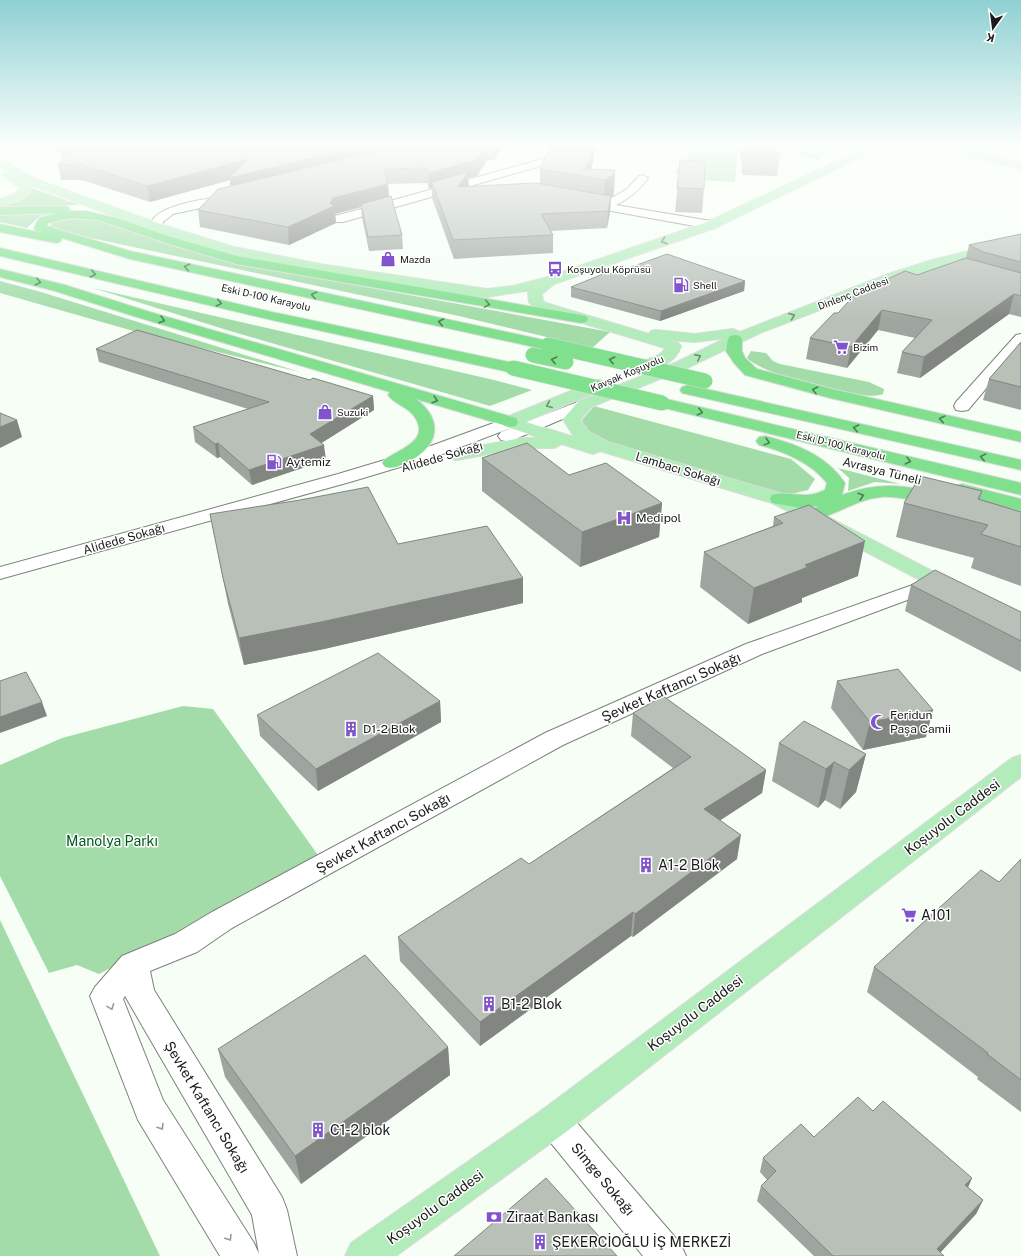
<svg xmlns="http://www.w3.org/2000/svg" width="1021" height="1256" font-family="'Public Sans',sans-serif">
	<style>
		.green { fill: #a3dca9 }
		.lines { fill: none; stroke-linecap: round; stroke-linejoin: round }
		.minor-casing { stroke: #7b837c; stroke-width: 2 }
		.major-casing { stroke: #dadbda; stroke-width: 2 }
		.highway-casing { stroke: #dadbda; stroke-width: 2 }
		.minor { fill: #fff; fill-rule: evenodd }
		.major { fill: #b3ecbb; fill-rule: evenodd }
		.highway { fill: #80e08e; fill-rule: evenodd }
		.highway-bridge-casing { stroke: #dadbda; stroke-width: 16; stroke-linecap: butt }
		.highway-bridge { stroke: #80e08e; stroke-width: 15 }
		.wall { fill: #9ea59e }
		.shaded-wall { fill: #818681 }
		.building { fill: #b8c0b8; stroke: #818681 }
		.oneway { stroke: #6e8e72 }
		.oneway2 { stroke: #4c7e54 }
		.oneway3 { stroke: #989998 }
		.labels { text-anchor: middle; stroke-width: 3; stroke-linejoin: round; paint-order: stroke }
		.far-poi-label { font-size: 10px; fill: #191c19; stroke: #fff; text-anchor: start }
		.far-street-label { font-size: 10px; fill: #191c19; stroke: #fff }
		.street-label { font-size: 12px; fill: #191c19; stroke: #fff }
		.poi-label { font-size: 12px; fill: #191c19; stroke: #fff; text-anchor: start }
		.near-street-label { font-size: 14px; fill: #191c19; stroke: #fff }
		.near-park-label { font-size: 14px; fill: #005b1e; stroke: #fff }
		.near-poi-label { font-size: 14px; fill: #191c19; stroke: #fff; text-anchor: start }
	</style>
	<rect width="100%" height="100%" fill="#f6fef6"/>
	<path class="green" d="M690 146H822L835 149 817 160 783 149H738L735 182 682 179 675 171 687 163Z
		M32 188 80 205 0 208V205L19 200 29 195Z
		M77 210 40 216 27 228 0 222V212Z
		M89 217 230 262 610 332 592 348 459 316 53 230 50 227 52 223 64 218Z
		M0 281 41 292 300 372 151 336 0 293Z
		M93 288 494 380 532 390 490 406 230 331Z
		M751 351 766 353 773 361 780 364 869 382 884 389 883 394C861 403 764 375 747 358Z
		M594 406 791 459 815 479 808 490 791 494 768 492 600 440 585 428 582 420Z
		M838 468 900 484 875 482 848 491 849 478Z
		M183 706 213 709 323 862 172 935 99 974 77 965 49 973 0 876V765L62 738Z
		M0 920 160 1256H0Z"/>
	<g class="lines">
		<g class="minor-casing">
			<path id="minor" d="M590 146H605L604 148 343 222H335L333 219 335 216Z
				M643 175 648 178C640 190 630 198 616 205L711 221 717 225 715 228 711 229 578 205 576 203 582 200 603 203 627 189 639 176Z
				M232 195 236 196 238 198 236 200 173 214 163 222 161 229H153L151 226C151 204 214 198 232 195Z
				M1021 334V347L968 410 962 411 956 410 954 406 956 402 1016 335Z
				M585 399 591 401 593 404 591 407 513 440 507 441 501 440 498 436 501 432Z
				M510 417 516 418 518 422 516 426 440 455 350 482 0 579V567L338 474 428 447Z
				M938 576 945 578 948 582 945 586 762 654 563 745 232 928 197 952 150 971 154 990 282 1197 287 1210 297 1256H220L138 1120 90 996 95 987 122 956 175 934 212 912 545 733 746 644ZM125 996 252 1215 259 1254 254 1243 163 1100 123 999Z
				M554 1105 566 1110 680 1243 686 1256H643L542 1132 537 1121 542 1110Z"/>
		</g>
		<g class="major-casing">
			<path id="major" d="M870 146H883L715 228 554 284 542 294 543 301 546 303 649 334 651 331 656 330 695 334 733 329 740 332 888 274 932 260 1021 238V246L942 266 898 280 760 333 687 368 591 407 580 420 589 432 608 442 786 495 959 585 963 589 959 593 952 595 945 593 772 503 600 451 593 454 562 444 554 448H522L457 460 451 459 448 455 451 451 457 450 522 438H541L504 426 502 422 504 418 593 382 599 380 605 382 607 385 605 388 526 422 574 437 563 419 579 401 677 362 726 338 695 342 668 340 678 343 681 346C677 361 656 373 641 369L638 366C644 357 660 359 665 348L536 309 529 302 528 293 531 290 487 297 471 296C390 283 308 273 229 253 161 236 94 208 28 184L32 188C25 201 13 203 0 206V199L15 194 20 188 2 175 3 173 9 172 0 167V159L35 179 166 226 234 247 320 264 487 289 513 286 544 278 707 222Z
				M941 146H957L1021 163V169L942 148Z
				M1021 755V777L566 1132 396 1256H345L351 1243 542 1110 1012 758Z"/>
		</g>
		<g class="highway-casing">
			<path id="highway" d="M64 206 68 207 70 209 68 211H85L117 218 168 236 237 256 581 315 586 316 588 319 586 322 581 323 236 264 169 244 98 220 72 218 48 223 47 226 130 251 553 342 556 345 553 348 548 350 130 259 62 238 60 242 56 243 0 232V224L43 233 36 231 34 228 39 218 57 213 0 215V207Z
				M0 248 272 312 513 363 519 365 521 368 519 371 513 373 272 320 0 256Z
				M0 269 65 285 150 312 516 418 518 422 516 426 510 427 416 399C444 420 439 447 408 462 400 466 394 469 385 467L382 463C390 451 434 444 414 416 408 407 394 404 388 395L390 392 140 318 55 291 0 277Z
				M735 335 740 336 742 339V351L745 358 757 369 832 389 1021 432V442L830 398 745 375 734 363 726 351 728 339 730 336Z
				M688 385 1021 460V470L682 393 680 390 682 387Z
				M662 398 1021 483V495L656 406 654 403 656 400Z
				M765 436C796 444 826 455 845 483L842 495C880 481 907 485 946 495L948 499 946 503C930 507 902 495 881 497 859 499 841 512 820 518L813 516 810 512 818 506 801 508 772 503 770 499 772 495C792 490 803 501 825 490L827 483C810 462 785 452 759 445L756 441 759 437Z
				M962 484 1021 499V511L955 494 953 490 955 486Z"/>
		</g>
		<use href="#minor" class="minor"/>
		<use href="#major" class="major"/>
		<use href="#highway" class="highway"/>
		<g class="highway-bridge-casing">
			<path id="highway-bridge" d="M548 345 705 381
				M533 355 566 362
				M513 368 662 403"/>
		</g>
		<use href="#highway-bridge" class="highway-bridge"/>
	</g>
	<path class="wall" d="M43 146H512L509 149H500L494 160H487L477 176 468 178 469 187 540 183V169L593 163 591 169 615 170 614 192 613 196 611 197 610 212 607 228 550 231 553 235V253L454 259 432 198V188L429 189 427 183 388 184 389 197 402 235 403 249 369 251 362 218 361 207 335 214 336 223 289 245 200 227 198 210 230 186V180L150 202 82 180H61L58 165 63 158 62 152Z
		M740 146H779L780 154 777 176 742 175Z
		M680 160 704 189 702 213 675 212Z
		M1021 234V317L1009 314 920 378 897 373 902 352 915 338 878 330 847 368 806 359 810 338 864 290 917 275 966 258 969 245Z
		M612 274 745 281 744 291 660 321 571 297V287Z
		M1021 342V410L983 400 989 379Z
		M96 349 310 380 373 396 374 410 321 443 326 460 252 485 220 457 217 458 195 442 193 427 248 409 99 362Z
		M482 458 569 475 662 503 659 537 580 567 482 491Z
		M982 491 980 499 1021 512V586L971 568 974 558 896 537 904 503Z
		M210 514 398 544 523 578V603L324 649 244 665 228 604Z
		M774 517 858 576 802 598V602L748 624 700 587 704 552 773 526Z
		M911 585 1021 612V672L905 611Z
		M837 681 926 737 863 750 831 708Z
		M440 701 441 722 318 791 260 736 257 715Z
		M633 713 766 770 762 793 720 820 737 859 633 937 631 936 480 1046 400 961 398 937 529 864 673 768 631 736Z
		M779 743 866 754 856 792 840 809 825 800 818 808 772 781Z
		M1021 859V1112L977 1079 978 1077 867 992 874 967 999 882Z
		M448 1047 450 1075 301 1184 225 1077 218 1049Z
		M873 1111 972 1178 968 1187 983 1200 976 1214 940 1253 944 1256H814L757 1201 761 1186 767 1180 760 1172 763 1158 814 1137Z"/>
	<path class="shaded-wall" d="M363 146H424L231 194 230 180 150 202 147 186 248 159Z
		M486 146 487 160 477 176 468 178 469 188 458 204 432 182V188L429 189V173Z
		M494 146H500V149L494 160Z
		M593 146H594L593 163 589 177 586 169Z
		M615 170 614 192 613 196 611 197 610 212 607 228 608 211 604 201 605 180Z
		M388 184 389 200 361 204V207L335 214 336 223 289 245 288 227 330 203 333 198Z
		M745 281 744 291 660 321 661 311Z
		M1014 294 1009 314 920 378 924 357Z
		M882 310 878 330 847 368 851 347Z
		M373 396 374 410 312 449 310 434Z
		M17 420 22 437 0 448V427Z
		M218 443 220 457 217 458 215 444Z
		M324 445 326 460 252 485 249 470Z
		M662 503 659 537 580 567 582 532Z
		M865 541 858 576 802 598V602L748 624 754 588 805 565Z
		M523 578V603L324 649 244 665 239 638Z
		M440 701 441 722 318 791 316 769Z
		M42 702 47 716 0 733V717Z
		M933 710 926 737 863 750 870 722Z
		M866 754 856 792 840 809 849 770Z
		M834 762 825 800 818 808 826 769Z
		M766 770 762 793 701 833 704 809Z
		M741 835 737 859 633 937 635 914Z
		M633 912 631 936 480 1046V1022Z
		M448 1047 450 1075 301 1184 295 1156Z
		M972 1178 966 1192 965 1185Z
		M983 1200 976 1214 937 1256V1249Z"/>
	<path class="building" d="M62 146H363L229 178 248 159 147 186 79 164 58 165 69 150H61Z
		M399 146H486L476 160 429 173 427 168 384 169 388 184 333 198 330 203 334 206 288 227 198 210 218 189Z
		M550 146H593L586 169 615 170 614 174 605 180 540 169Z
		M744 146H779L780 154 745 152Z
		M680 160 705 161 704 189 677 188Z
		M468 172 458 187 536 183 611 196 608 211 541 214 553 235 453 240 432 182Z
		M391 196 402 235 368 237 361 204Z
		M1021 234V262L983 252 969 245Z
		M667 254 745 281 661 311 571 287 608 272 612 274Z
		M966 258 1021 273V296L1014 294 924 357 902 352 932 320 882 310 851 347 810 338 834 313H838L860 289 864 290 905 271 917 275Z
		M137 330 310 380 313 378 373 396 310 434 324 445 249 470 218 443 215 444 193 427 269 402 96 349Z
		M1021 342V387L989 379Z
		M0 413 17 420 0 427Z
		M527 443 569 475 606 463 662 503 582 532 482 458Z
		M920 476 982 491 978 499 1021 512V547L981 534 988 525 904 503Z
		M368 487 398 544 487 526 523 578 321 622 239 638 223 578 210 514 300 500Z
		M809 505 865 541 805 565 808 567 754 588 704 552 783 523 774 517Z
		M935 570 1021 612V641L911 585Z
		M378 653 440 701 316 769 257 715Z
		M898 669 933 710 870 722 837 681Z
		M26 672 42 702 0 717V681Z
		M663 696 766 770 704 809 741 835 635 914 633 912 480 1022 398 937 521 858 529 864 691 757 633 713Z
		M804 721 866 754 849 770 834 762 826 769 779 743Z
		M1021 859V1080L987 1054 988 1053 874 967 981 870 999 882Z
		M365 955 448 1047 295 1156 218 1049Z
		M858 1097 873 1111 883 1101 972 1178 965 1185 983 1200 937 1249 944 1256H833L761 1186 776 1171 763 1158 801 1124 814 1137Z
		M546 1178 617 1256H454Z"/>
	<defs><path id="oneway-chevron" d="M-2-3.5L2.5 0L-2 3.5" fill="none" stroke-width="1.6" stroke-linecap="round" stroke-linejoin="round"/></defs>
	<g class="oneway">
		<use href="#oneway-chevron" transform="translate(664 241) rotate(161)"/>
		<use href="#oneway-chevron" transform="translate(792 316) rotate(-21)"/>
		<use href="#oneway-chevron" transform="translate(698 357) rotate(-26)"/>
		<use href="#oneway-chevron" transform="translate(549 405) rotate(157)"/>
	</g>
	<g class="oneway2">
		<use href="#oneway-chevron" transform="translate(187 267) rotate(-168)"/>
		<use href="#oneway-chevron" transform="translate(93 274) rotate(13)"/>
		<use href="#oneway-chevron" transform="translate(38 282) rotate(14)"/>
		<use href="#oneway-chevron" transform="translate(314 295) rotate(-168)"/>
		<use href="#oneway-chevron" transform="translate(219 303) rotate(13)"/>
		<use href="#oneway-chevron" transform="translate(487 304) rotate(10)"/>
		<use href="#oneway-chevron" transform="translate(162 320) rotate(16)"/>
		<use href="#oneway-chevron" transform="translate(441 322) rotate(-168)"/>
		<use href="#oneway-chevron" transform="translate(554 360) rotate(-167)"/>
		<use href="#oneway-chevron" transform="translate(612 360) rotate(-167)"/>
		<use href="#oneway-chevron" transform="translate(815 390) rotate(-166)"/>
		<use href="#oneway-chevron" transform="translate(435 400) rotate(16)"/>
		<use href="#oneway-chevron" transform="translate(700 412) rotate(13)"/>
		<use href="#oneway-chevron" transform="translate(942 419) rotate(-167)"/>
		<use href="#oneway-chevron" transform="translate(856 428) rotate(-167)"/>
		<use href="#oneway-chevron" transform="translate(767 442) rotate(15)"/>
		<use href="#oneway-chevron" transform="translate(983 457) rotate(-167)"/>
		<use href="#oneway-chevron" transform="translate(908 461) rotate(14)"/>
		<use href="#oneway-chevron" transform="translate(861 496) rotate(-17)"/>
	</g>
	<g class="oneway3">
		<use href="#oneway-chevron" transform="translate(111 1007) rotate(69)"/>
		<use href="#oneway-chevron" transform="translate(161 1127) rotate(58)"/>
		<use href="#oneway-chevron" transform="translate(229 1238) rotate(58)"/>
	</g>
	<linearGradient id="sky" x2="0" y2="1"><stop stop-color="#8fd0d3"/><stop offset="0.45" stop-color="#fbfffb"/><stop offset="1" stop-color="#fbfffb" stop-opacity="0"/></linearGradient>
	<rect width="1021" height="322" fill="url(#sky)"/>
	<defs>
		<g id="shop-bare" transform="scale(1.2)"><path d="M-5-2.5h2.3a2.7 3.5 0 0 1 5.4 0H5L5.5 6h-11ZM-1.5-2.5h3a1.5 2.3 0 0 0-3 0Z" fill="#8154cd" stroke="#fff" stroke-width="2.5" paint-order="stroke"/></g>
		<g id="bus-bare" transform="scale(1.2)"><path d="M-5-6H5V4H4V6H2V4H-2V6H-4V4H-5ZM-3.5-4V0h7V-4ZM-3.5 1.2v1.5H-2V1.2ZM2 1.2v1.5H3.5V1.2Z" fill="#8154cd" stroke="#fff" stroke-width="2.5" paint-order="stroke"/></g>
		<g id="fuel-bare" transform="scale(1.2)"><path d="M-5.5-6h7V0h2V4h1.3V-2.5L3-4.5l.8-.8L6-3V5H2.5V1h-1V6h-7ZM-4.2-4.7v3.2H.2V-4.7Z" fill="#8154cd" stroke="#fff" stroke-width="2.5" paint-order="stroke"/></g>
		<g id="supermarket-bare" transform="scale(1.2)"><path d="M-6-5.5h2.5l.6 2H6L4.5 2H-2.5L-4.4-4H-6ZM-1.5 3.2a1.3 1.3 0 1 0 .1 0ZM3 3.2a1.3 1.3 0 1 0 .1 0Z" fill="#8154cd" stroke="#fff" stroke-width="2.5" paint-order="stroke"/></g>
		<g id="hospital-bare" transform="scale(1.2)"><path d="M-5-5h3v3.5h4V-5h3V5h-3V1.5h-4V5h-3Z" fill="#8154cd" stroke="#fff" stroke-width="2.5" paint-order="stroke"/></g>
		<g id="mosque-bare" transform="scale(1.2)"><path d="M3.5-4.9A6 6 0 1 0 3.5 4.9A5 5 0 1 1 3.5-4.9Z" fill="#8154cd" stroke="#fff" stroke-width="2.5" paint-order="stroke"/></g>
		<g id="building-bare" transform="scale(1.2)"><path d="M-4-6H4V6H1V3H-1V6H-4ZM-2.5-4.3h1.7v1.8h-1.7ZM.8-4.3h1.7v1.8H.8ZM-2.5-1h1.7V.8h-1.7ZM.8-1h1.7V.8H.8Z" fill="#8154cd" stroke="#fff" stroke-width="2.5" paint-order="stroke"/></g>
		<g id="bank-bare" transform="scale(1.2)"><path d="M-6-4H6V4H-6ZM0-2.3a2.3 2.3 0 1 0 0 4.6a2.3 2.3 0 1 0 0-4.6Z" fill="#8154cd" stroke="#fff" stroke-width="2.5" paint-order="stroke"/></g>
	</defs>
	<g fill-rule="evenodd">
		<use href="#shop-bare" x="388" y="259"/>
		<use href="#bus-bare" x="555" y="269"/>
		<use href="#fuel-bare" x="681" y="285"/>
		<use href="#supermarket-bare" x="841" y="347"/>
		<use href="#shop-bare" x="325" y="412"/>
		<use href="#fuel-bare" x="274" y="462"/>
		<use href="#hospital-bare" x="624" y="518"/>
		<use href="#mosque-bare" x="878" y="722"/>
		<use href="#building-bare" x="351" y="729"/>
		<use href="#building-bare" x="646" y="865"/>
		<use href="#supermarket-bare" x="909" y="915"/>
		<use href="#building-bare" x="489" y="1004"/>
		<use href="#building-bare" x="318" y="1130"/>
		<use href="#bank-bare" x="494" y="1217"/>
		<use href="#building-bare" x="540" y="1242"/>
	</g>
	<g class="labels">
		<g class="far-poi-label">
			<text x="400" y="263">Mazda</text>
			<text x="567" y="273">Koşuyolu Köprüsü</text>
			<text x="693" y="289">Shell</text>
			<text x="853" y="351">Bizim</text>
			<text x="337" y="416">Suzuki</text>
		</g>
		<g class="far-street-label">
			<text transform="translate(853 293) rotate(-21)" y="4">Dinlenç Caddesi</text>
			<text transform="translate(266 297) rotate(13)" y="4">Eski D-100 Karayolu</text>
			<text transform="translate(627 373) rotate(-23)" y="4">Kavşak Koşuyolu</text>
			<text transform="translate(841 445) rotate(14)" y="4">Eski D-100 Karayolu</text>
		</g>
		<g class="street-label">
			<text transform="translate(442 457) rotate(-16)" y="4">Alidede Sokağı</text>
			<text transform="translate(678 469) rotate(17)" y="4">Lambacı Sokağı</text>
			<text transform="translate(882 471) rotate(14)" y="4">Avrasya Tüneli</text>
			<text transform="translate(124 539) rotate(-16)" y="4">Alidede Sokağı</text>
		</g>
		<g class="poi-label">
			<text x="286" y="466">Aytemiz</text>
			<text x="636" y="522">Medipol</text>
			<text x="890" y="719">Feridun<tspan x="890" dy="14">Paşa Camii</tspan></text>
			<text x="363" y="733">D1-2 Blok</text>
		</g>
		<g class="near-street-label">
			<text transform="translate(671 687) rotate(-24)" y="5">Şevket Kaftancı Sokağı</text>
			<text transform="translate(952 817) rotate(-37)" y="5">Koşuyolu Caddesi</text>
			<text transform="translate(383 833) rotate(-29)" y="5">Şevket Kaftancı Sokağı</text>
			<text transform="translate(695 1013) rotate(-37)" y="5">Koşuyolu Caddesi</text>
			<text transform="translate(207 1107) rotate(59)" y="5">Şevket Kaftancı Sokağı</text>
			<text transform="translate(603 1179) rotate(50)" y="5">Simge Sokağı</text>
			<text transform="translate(435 1207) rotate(-36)" y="5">Koşuyolu Caddesi</text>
		</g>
		<g class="near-park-label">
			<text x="112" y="846">Manolya Parkı</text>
		</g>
		<g class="near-poi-label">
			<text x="658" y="870">A1-2 Blok</text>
			<text x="921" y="920">A101</text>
			<text x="501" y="1009">B1-2 Blok</text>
			<text x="330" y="1135">C1-2 blok</text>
			<text x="506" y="1222">Ziraat Bankası</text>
			<text x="552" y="1247">ŞEKERCİOĞLU İŞ MERKEZİ</text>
		</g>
	</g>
	<g transform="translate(993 28) rotate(194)" stroke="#ffffff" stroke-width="3" paint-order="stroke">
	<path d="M0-3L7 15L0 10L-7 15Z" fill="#191c19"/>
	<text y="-6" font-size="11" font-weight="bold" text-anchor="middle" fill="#191c19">K</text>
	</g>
</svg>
